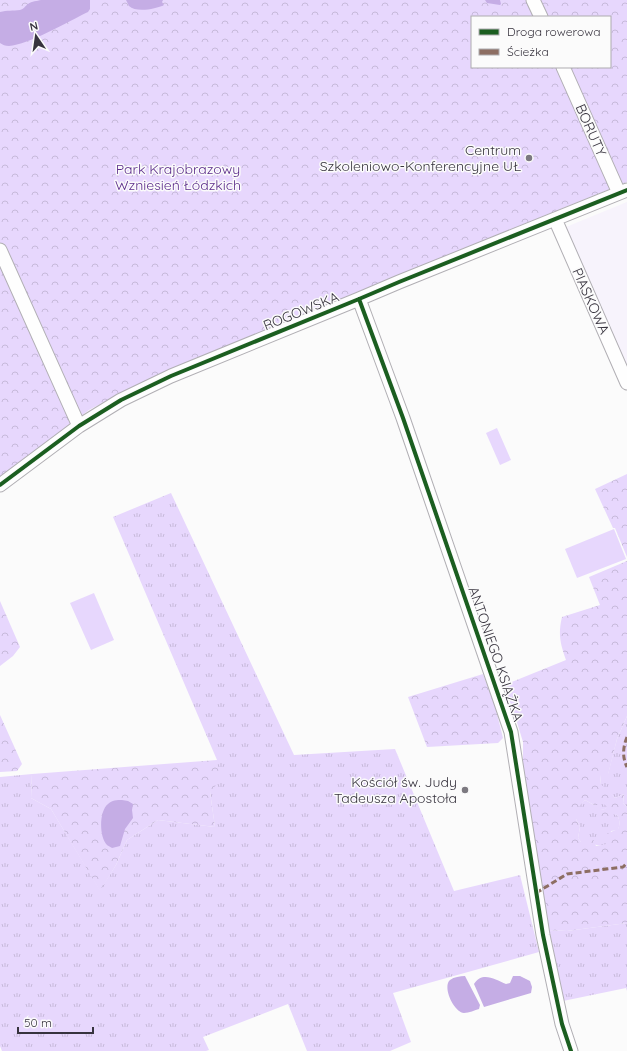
<svg xmlns="http://www.w3.org/2000/svg" width="627" height="1051" font-family="Quicksand,sans-serif">
	<style>
		.built { fill: #f7f3fc }
		.grass { fill: url(#grass-tufts) }
		.forest { fill: url(#forest-crowns); fill-rule: evenodd }
		.pitch { fill: #e7d7fd }
		.water { fill: #c5ade5 }
		.lines { fill: none; stroke-linecap: round; stroke-linejoin: round }
		.minor-casing { stroke: #b1afb4; stroke-width: 15 }
		.minor { stroke: #fefefe; stroke-width: 13 }
		.quiet { stroke: #8d6e63; stroke-width: 3; stroke-dasharray: 6 3; stroke-linecap: butt }
		.cycleway-casing { stroke: #fbfbfb; stroke-width: 6 }
		.cycleway { stroke: #1b5e20; stroke-width: 4 }
		.poi-dot { fill: #7c7980; stroke: #fbfbfb; stroke-width: 1.5 }
		.labels { text-anchor: middle; stroke-width: 3; stroke-linejoin: round; paint-order: stroke }
		.street-label { font-size: 14px; fill: #37333e; stroke: #fbfbfb }
		.poi-label { font-size: 14px; fill: #37333e; stroke: #fbfbfb; text-anchor: end }
		.park-label { font-size: 14px; fill: #5b2b8a; stroke: #fbfbfb }
	</style>
	<defs>
		<pattern id="grass-tufts" width="24" height="20" patternUnits="userSpaceOnUse"><rect width="24" height="20" fill="#e7d7fd"/><path d="M3 7l-1-3M5 7V3M7 7l1-3M15 17l-1-3M17 17v-4M19 17l1-3" fill="none" stroke="#c7b9da"/></pattern>
		<pattern id="forest-crowns" width="20" height="18" patternUnits="userSpaceOnUse"><rect width="20" height="18" fill="#e7d7fd"/><path d="M2 6a3 3 0 1 1 6 0M12 15a3 3 0 1 1 6 0" fill="none" stroke="#c7b9da"/></pattern>
	</defs>
	<rect width="100%" height="100%" fill="#fbfbfb"/>
	<path class="built" d="M627 202V368H626L566 227Z"/>
	<path class="grass" d="M171 493 294 755 395 749 454 891 520 875 539 952 393 993 411 1042 390 1051H307L288 1004 203 1037 209 1050 206 1051H2L0 1046V777L32 774 31 798 51 809 100 890 116 865 127 840 158 820 215 827 210 792 217 760 113 517Z
		M627 716V807L623 803 624 794 615 798 600 785 601 775 608 774 617 739Z
		M585 800 594 805 600 801 608 806 605 809H601L617 815C620 819 620 825 618 830L611 831 608 844C597 848 591 842 581 842L578 838 580 827 576 819V808Z
		M627 923V991L626 988 563 1001 548 930 567 931Z"/>
	<path class="forest" d="M0 0H627V182L391 278 126 390 89 410 0 478ZM472 17H610V67H472Z
		M627 474V557L615 528H613L595 489Z
		M627 561V716L617 739 608 775H601L600 784 603 786 615 798 624 794 623 803 627 807V923L567 931 548 930 525 797 527 789 523 770V742L512 706 502 686 566 660C560 643 558 634 562 617L600 605 589 577ZM585 800 596 806 600 802 607 806 605 809 597 810V815L607 817 612 814 617 815C620 820 620 825 618 829L601 836 603 840 608 841 607 844 596 846 593 839 586 842H581L578 838 580 827 576 819V809Z
		M0 601 20 647 13 656 0 666Z
		M483 674 495 706 503 738 498 743 427 747 408 697Z
		M0 715 22 764 17 771 0 772Z
		M217 760 220 781 210 792 215 827 158 820 127 840 116 865 100 891 51 809 31 798 32 774Z"/>
	<path class="pitch" d="M497 428 511 460 500 465 486 433Z
		M614 529 626 559 577 578 565 549Z
		M94 593 114 640 91 650 70 603Z"/>
	<path class="water" d="M41 0H90V9L88 12C69 21 28 45 9 46 5 46 3 45 0 43V12C7 10 13 11 20 10 24 9 25 6 28 4 32 1 37 1 41 0Z
		M126 0H163L162 2 164 5C156 9 136 13 129 6 128 4 127 2 126 0Z
		M485 0H500L501 4 500 5 487 3Z
		M122 800 128 801 133 804 132 810 133 818 125 829 120 846 112 848C112 848 107 845 107 845 99 837 99 811 108 804 112 800 117 800 122 800Z
		M465 976 480 1005 479 1009C475 1010 469 1013 464 1013 454 1012 442 987 450 980 454 977 460 976 465 976Z
		M513 976H520L530 981 532 987 531 993 484 1007 474 984C482 971 495 979 506 984L510 983Z"/>
	<g class="lines">
		<g class="minor-casing">
			<path id="minor" d="M533 0 541 17
				M563 67 619 193
				M555 219 627 383
				M0 250 79 426
				M359 299 403 418 511 732 543 935 562 1024 571 1051
				M0 485 79 426 121 400 171 376 359 299 399 282 627 190"/>
		</g>
		<use href="#minor" class="minor"/>
		<path class="quiet" d="M627 737C623 747 622 757 627 767
			M536 893 567 874 623 867 627 863"/>
		<g class="cycleway-casing">
			<path id="cycleway" d="M359 299 403 418 511 732 543 935 562 1024 571 1051
				M0 485 79 426 121 400 171 376 359 299 399 282 627 190"/>
		</g>
		<use href="#cycleway" class="cycleway"/>
	</g>
	<g class="poi-dot">
		<circle cx="529" cy="158" r="4"/>
		<circle cx="465" cy="790" r="4"/>
	</g>
	<g class="labels">
		<g class="street-label">
			<text transform="translate(591 130) rotate(66)" y="5">BORUTY</text>
			<text transform="translate(591 301) rotate(66)" y="5">PIASKOWA</text>
			<text transform="translate(301 311) rotate(-22)" y="5">ROGOWSKA</text>
			<text transform="translate(496 654) rotate(71)" y="5">ANTONIEGO KSIĄŻKA</text>
		</g>
		<g class="poi-label">
			<text x="521" y="155">Centrum<tspan x="521" dy="16">Szkoleniowo-Konferencyjne UŁ</tspan></text>
			<text x="457" y="787">Kościół św. Judy<tspan x="457" dy="16">Tadeusza Apostoła</tspan></text>
		</g>
		<g class="park-label">
			<text x="178" y="174">Park Krajobrazowy<tspan x="178" dy="16">Wzniesień Łódzkich</tspan></text>
		</g>
	</g>
	<rect x="471" y="16" width="140" height="52" fill="#fbfbfb" stroke="#adabaf"/>
	<rect x="479" y="29" width="20" height="6" fill="#1b5e20" stroke="#adabaf"/>
	<text x="507" y="36" font-size="12" fill="#37333e">Droga rowerowa</text>
	<rect x="479" y="49" width="20" height="6" fill="#8d6e63" stroke="#adabaf"/>
	<text x="507" y="56" font-size="12" fill="#37333e">Ścieżka</text>
	<g transform="translate(36 36) rotate(347)" stroke="#fbfbfb" stroke-width="3" paint-order="stroke">
	<path d="M0-3L7 15L0 10L-7 15Z" fill="#37333e"/>
	<text y="-6" font-size="11" font-weight="bold" text-anchor="middle" fill="#37333e">N</text>
	</g>
	<path d="M18 1027v6h75v-6" fill="none" stroke="#37333e" stroke-width="2"/>
	<text x="24" y="1027" font-size="12" fill="#37333e" stroke="#fbfbfb" stroke-width="3" paint-order="stroke">50 m</text>
</svg>
